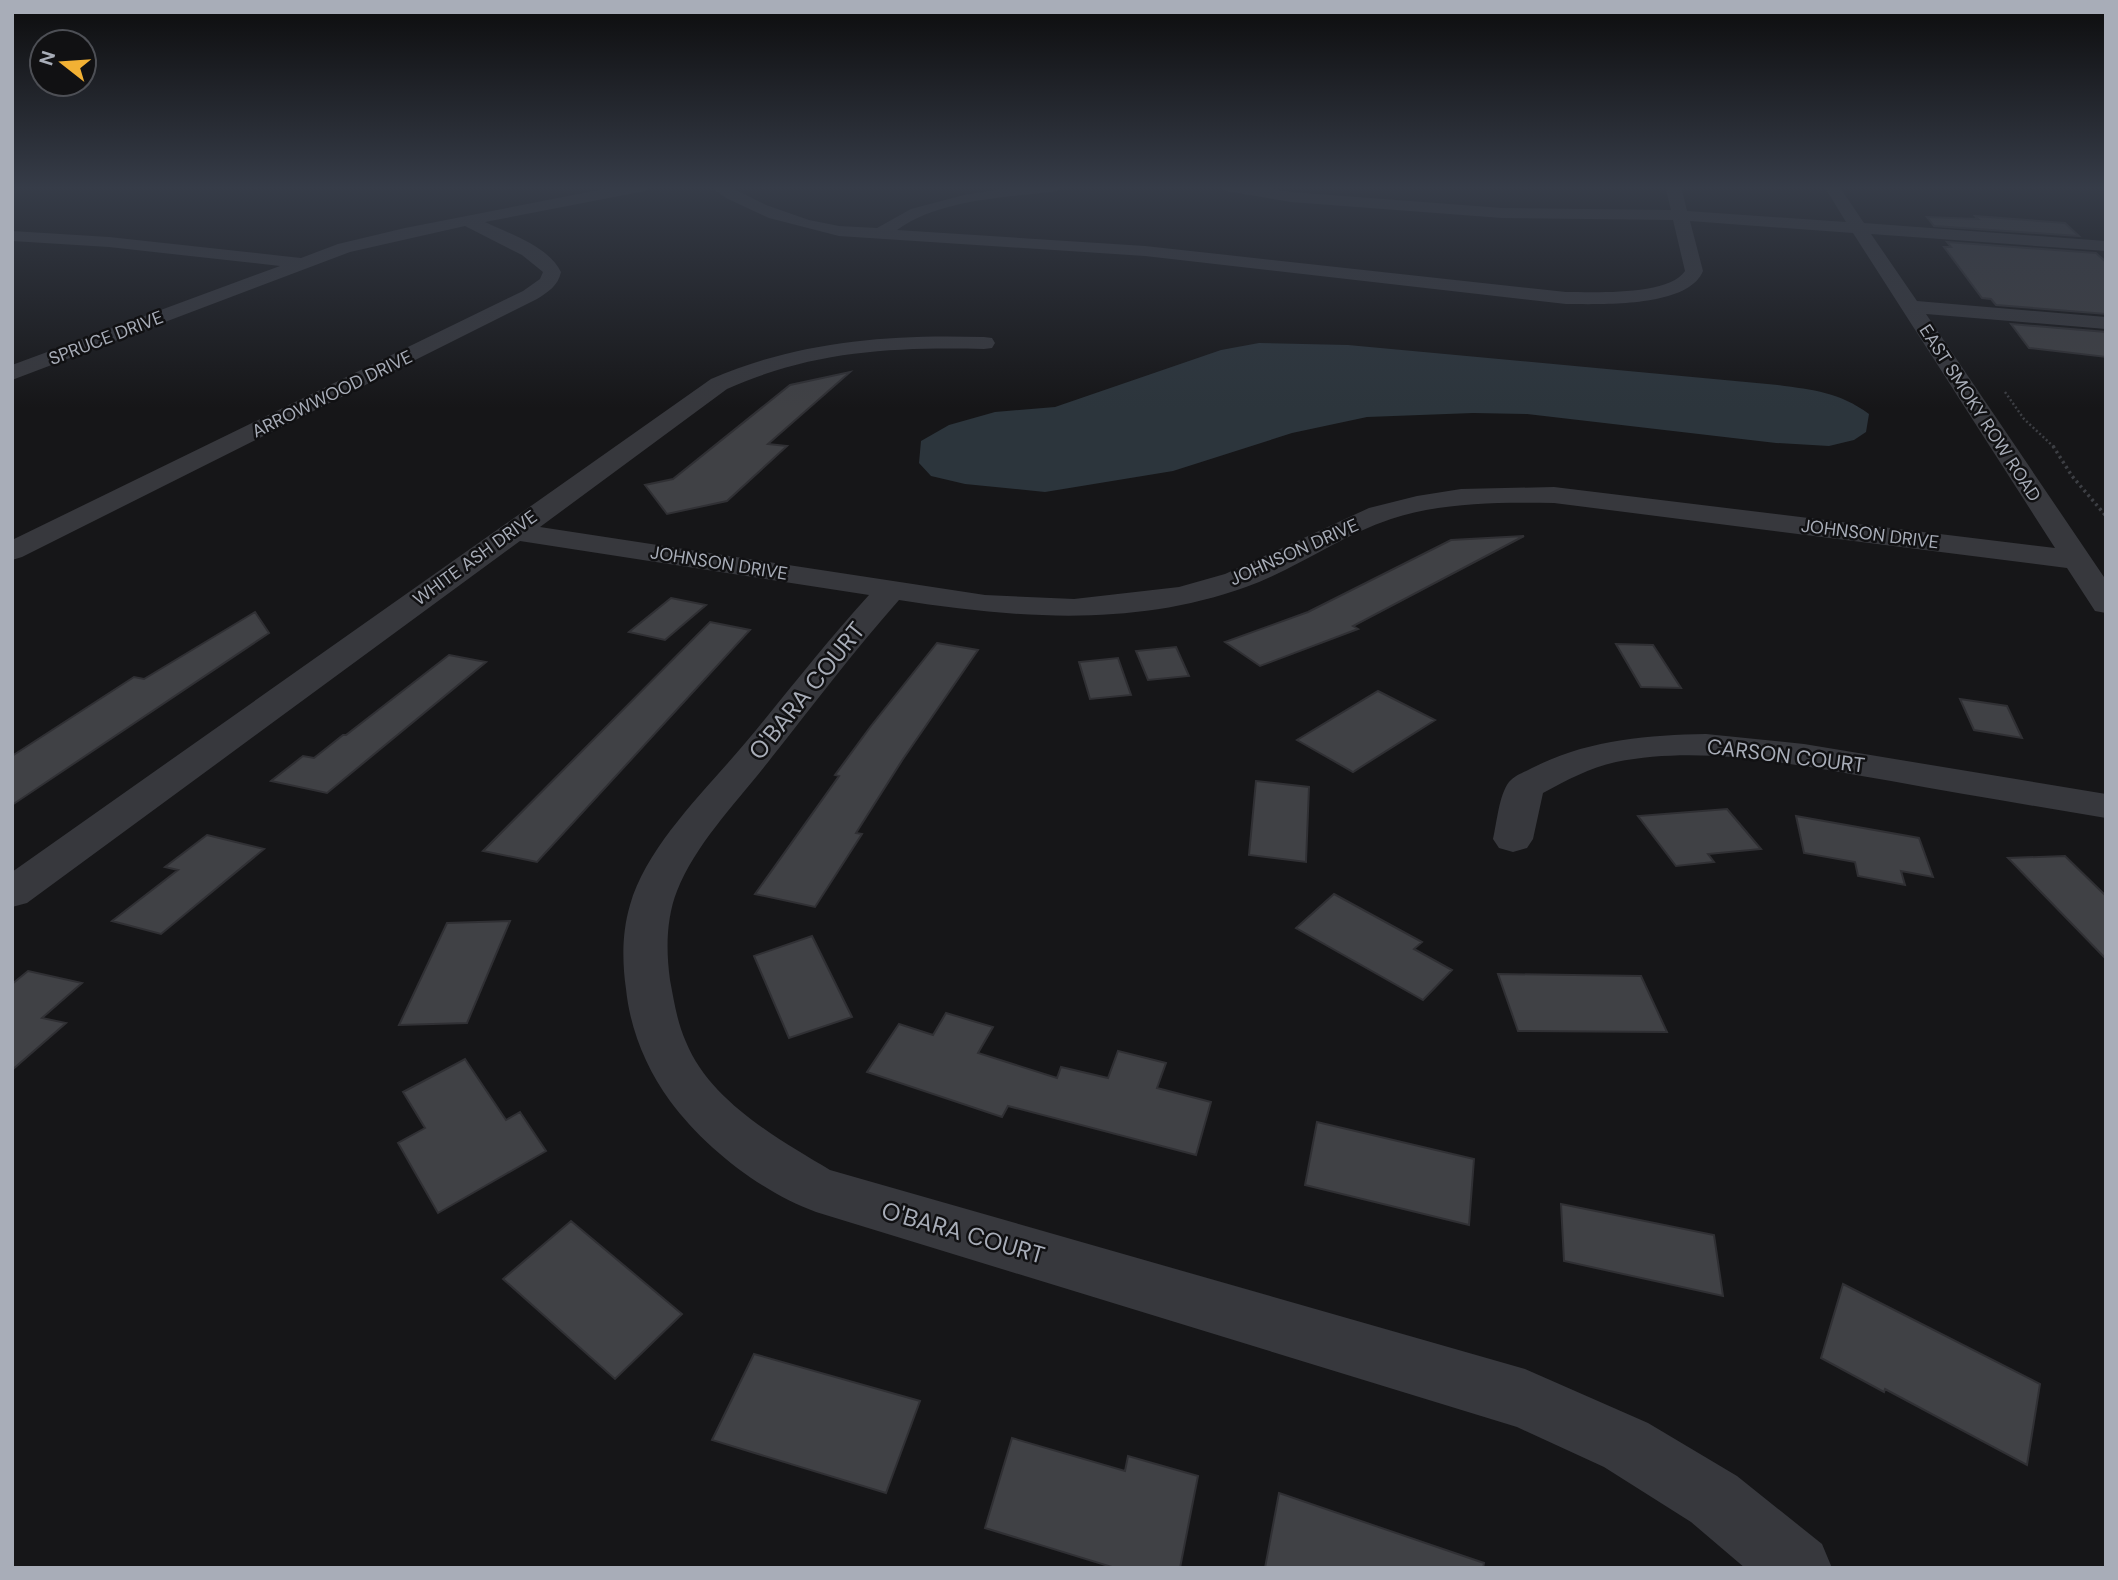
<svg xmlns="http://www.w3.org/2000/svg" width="2118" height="1580" font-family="'DM Sans',sans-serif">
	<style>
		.water { fill: #2c353c }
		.building { fill: #404145; stroke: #303034; stroke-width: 2 }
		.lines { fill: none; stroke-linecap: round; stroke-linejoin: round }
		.path-far1 { stroke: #3d3f44; stroke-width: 2.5; stroke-dasharray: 2 2.5; stroke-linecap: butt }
		.path { stroke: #3d3f44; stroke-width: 3.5; stroke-dasharray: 2.5 3.5; stroke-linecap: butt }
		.minor { fill: #37383d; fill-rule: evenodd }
		.labels { text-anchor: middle; stroke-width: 5; stroke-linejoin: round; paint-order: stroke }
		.far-street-label { font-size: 18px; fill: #a8adb8; stroke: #111113 }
		.street-label { font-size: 21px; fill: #a8adb8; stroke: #111113 }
		.near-street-label { font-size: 24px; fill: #a8adb8; stroke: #111113 }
	</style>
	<rect width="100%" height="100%" fill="#161618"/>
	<path class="water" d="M1259 343 1348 345 1778 385C1814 390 1839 392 1869 414L1866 432 1854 440 1829 446 1776 443 1527 414 1473 413 1367 417 1292 433 1173 471 1045 492 965 484 931 476 919 463 921 441 949 425 995 412 1055 407 1221 350Z"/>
	<path class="building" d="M1975 216 2065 223 2079 236 1934 226 1927 217 1978 219Z
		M1947 242 2096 253 2106 262V314L1996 305 1991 299 1982 298 1944 247H1951Z
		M2011 324 2106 332V357L2029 348Z
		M850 372 768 444 787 446 727 501 667 514 645 485 673 479 790 385Z
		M1524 536 1353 626 1358 629 1260 666 1225 642 1308 612 1451 540Z
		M671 598 706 605 665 640 629 632Z
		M255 612 269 633 12 805V756L134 677 144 679Z
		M710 622 750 630 537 862 483 851Z
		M937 643 978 650 903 759 856 833 862 834 815 907 755 894 839 776 835 775 871 726Z
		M1616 644 1653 645 1681 688 1641 687Z
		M1176 647 1189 676 1148 680 1136 651Z
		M449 655 486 662 327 793 271 781 303 756 314 758 343 735H346Z
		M1118 658 1131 695 1090 699 1079 662Z
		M1378 691 1435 720 1353 772 1297 740Z
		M1960 699 2007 706 2022 738 1974 730Z
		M1256 781 1309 787 1306 862 1249 855Z
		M1727 809 1761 849 1708 854 1714 862 1676 866 1638 816Z
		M1796 816 1919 838 1933 877 1901 871 1905 885 1858 876 1855 862 1804 853Z
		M207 835 264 849 161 934 112 921 178 870 165 867Z
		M2065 856 2106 896V959L2008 858Z
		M1334 894 1422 942 1414 949 1452 970 1423 1000 1296 928Z
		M510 921 467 1023 399 1025 447 923Z
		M812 936 852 1017 789 1038 754 956Z
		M28 971 82 983 42 1018 66 1023 12 1070V984Z
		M1498 974 1641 976 1667 1032 1518 1031Z
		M946 1013 993 1027 978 1053 1057 1078 1061 1067 1108 1078 1118 1051 1166 1063 1157 1088 1211 1102 1196 1155 1008 1106 1002 1117 867 1072 899 1024 933 1035Z
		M465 1059 506 1120 520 1112 546 1151 438 1213 398 1143 425 1128 403 1092Z
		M1317 1122 1474 1159 1469 1225 1305 1185Z
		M1561 1204 1714 1235 1723 1296 1564 1261Z
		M571 1221 682 1314 615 1379 503 1279Z
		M1843 1284 2040 1384 2027 1465 1885 1389 1884 1392 1821 1358Z
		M754 1354 920 1401 886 1493 712 1440Z
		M1012 1438 1125 1471 1128 1456 1198 1476 1180 1568H1115L985 1528Z
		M1279 1493 1484 1563 1483 1568H1265Z"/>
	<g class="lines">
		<path class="path-far1" d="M2005 392 2024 419 2055 448"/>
		<path class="path" d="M2053 446 2072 476 2106 516"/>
		<path class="minor" d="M619 186H652L645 191 485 222C510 234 548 246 561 272 558 286 548 292 537 299L22 557 12 560V540L523 291 540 279 543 272 522 255 465 226 350 252 12 380V365L280 266 109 247 12 241V231L109 237 301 258 338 244 405 228Z
			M709 186H728L766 205 809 220 839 226 877 228 911 209 964 195 1021 186H1064L1057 191C1006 198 941 198 897 230L1145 246 1566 292C1593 292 1669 296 1685 271L1673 220 1502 218 1291 202 1226 191 1219 186H1256L1291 192 1502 208 1671 210 1665 186H1681L1687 211 1846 222 1824 186H1839L1864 223 2106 241V251L1871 234 1917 301 2106 317V329L1926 314 2106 580V613L2095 611 2067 568 1554 503C1500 502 1443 502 1391 519 1340 536 1296 569 1246 587 1132 628 1015 618 899 600 854 651 814 704 772 757 740 799 697 841 677 891 666 919 666 951 670 980 674 1001 677 1022 686 1042 710 1101 778 1139 830 1170L1525 1369 1648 1423 1737 1476 1822 1544 1832 1568H1745L1691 1522 1604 1467 1517 1427 816 1212C761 1192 705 1148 670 1101 646 1068 630 1029 626 989 622 961 622 932 630 905 647 845 707 789 746 742 787 693 826 642 869 595L520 541 27 903 12 907V872L711 379C799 341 889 334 984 337L992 338 995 343 992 348 984 349C892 347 812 351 727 389L540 527 985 595 1074 599 1179 587 1225 574 1369 508 1417 496 1461 489 1554 487 2055 548 1853 233 1690 221 1703 271C1688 308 1600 304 1566 304L1145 256 839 236 769 218 726 198Z
			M1706 734 1804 744 2106 794V818C2034 806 1962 794 1891 781 1802 766 1706 744 1616 762 1589 768 1567 780 1543 793L1533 839 1527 848 1513 852 1499 848 1493 839C1497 822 1499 795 1509 782 1515 775 1525 772 1532 768 1587 740 1646 735 1706 734Z"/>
	</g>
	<linearGradient id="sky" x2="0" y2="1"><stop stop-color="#0c0c0d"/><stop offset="0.46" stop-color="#363c48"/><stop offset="1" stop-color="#363c48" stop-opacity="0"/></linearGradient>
	<rect width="2118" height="408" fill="url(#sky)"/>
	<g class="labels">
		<g class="far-street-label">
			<text transform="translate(106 338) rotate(-21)" y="6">SPRUCE DRIVE</text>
			<text transform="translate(332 394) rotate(-26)" y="6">ARROWWOOD DRIVE</text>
			<text transform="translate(1980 413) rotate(57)" y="6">EAST SMOKY ROW ROAD</text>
			<text transform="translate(1870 534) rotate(7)" y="6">JOHNSON DRIVE</text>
			<text transform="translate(1294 552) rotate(-24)" y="6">JOHNSON DRIVE</text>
			<text transform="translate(475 558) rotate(-36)" y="6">WHITE ASH DRIVE</text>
			<text transform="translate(719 563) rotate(9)" y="6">JOHNSON DRIVE</text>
		</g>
		<g class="street-label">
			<text transform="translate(1786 756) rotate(7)" y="7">CARSON COURT</text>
		</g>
		<g class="near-street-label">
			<text transform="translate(807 691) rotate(-51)" y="8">O'BARA COURT</text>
			<text transform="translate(963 1233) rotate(16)" y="8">O'BARA COURT</text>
		</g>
	</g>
	<rect width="2118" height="1580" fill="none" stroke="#a8adb8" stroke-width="28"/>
	<g transform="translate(63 63) rotate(287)"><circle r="33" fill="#111113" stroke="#4d4f55" stroke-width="2"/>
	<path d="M0-5L12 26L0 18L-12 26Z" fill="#f2b134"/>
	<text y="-10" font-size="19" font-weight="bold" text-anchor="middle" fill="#a8adb8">N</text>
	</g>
</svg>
